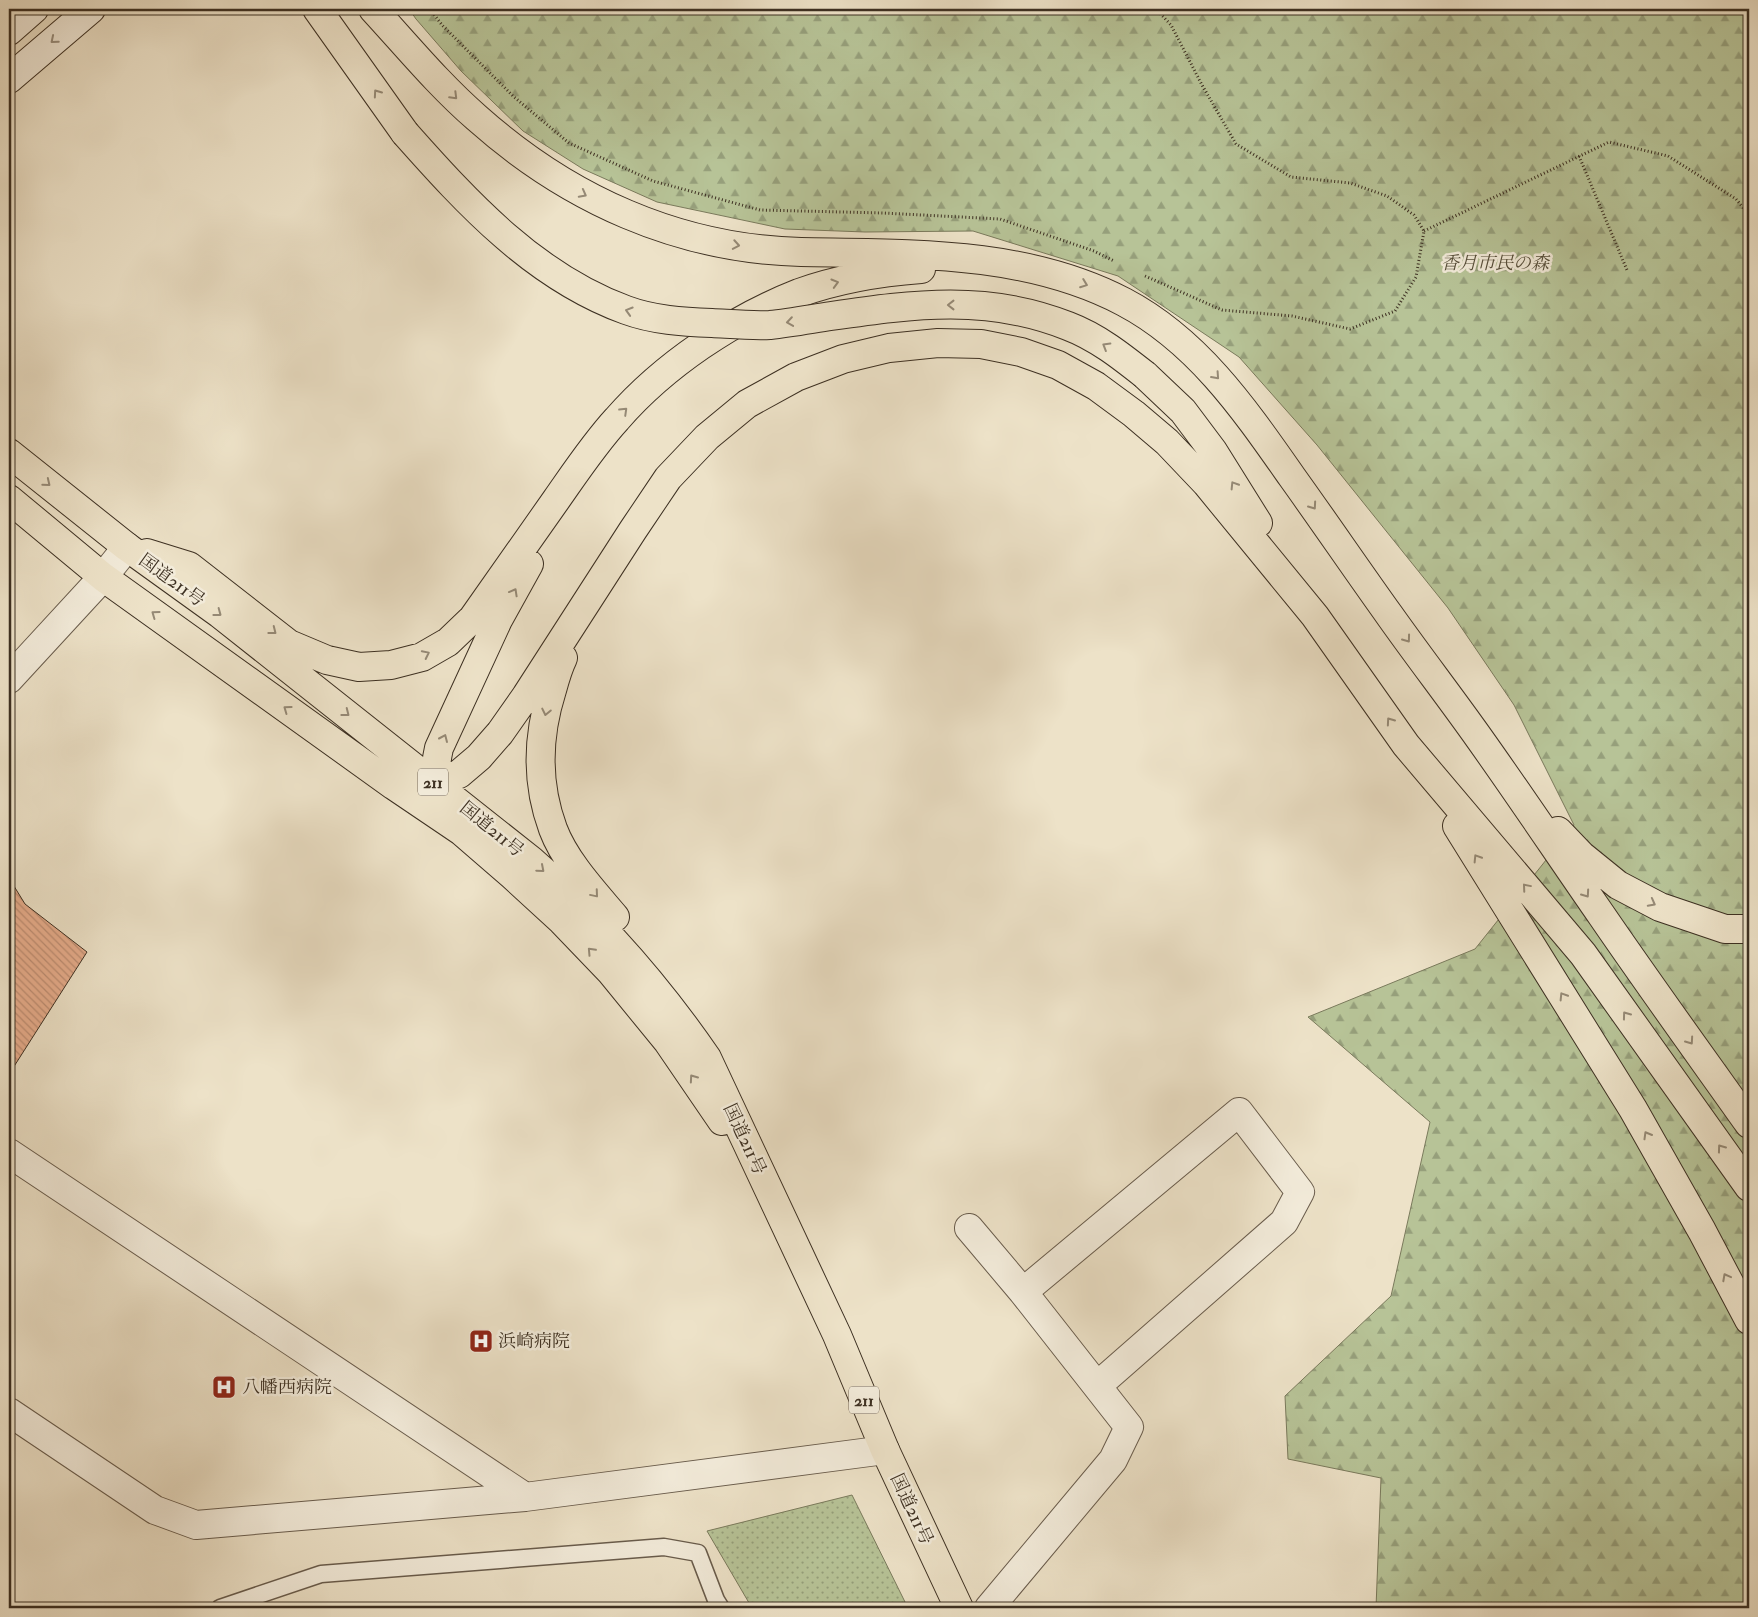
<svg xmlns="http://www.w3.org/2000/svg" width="1758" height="1617" font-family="'IM FELL Double Pica','Noto Serif JP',serif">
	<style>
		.grass { fill: url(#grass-dots); stroke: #7a7a5c }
		.forest { fill: url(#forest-firs); stroke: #7a7a5c }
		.building { fill: url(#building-back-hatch); stroke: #3d3022 }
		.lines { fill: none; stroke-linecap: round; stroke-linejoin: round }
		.lane-casing { stroke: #695c4c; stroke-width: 19 }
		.street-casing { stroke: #695c4c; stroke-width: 30 }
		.secondary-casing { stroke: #3d3022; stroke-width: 30 }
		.highway-casing { stroke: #3d3022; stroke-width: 30 }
		.path { stroke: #3d3022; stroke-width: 3; stroke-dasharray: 1 2.5; stroke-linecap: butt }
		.lane { stroke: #f3ecdb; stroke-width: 16 }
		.street { stroke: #f3ecdb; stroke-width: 28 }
		.secondary { stroke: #f3ecdb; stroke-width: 28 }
		.highway { stroke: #ede2c8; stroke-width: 28 }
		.highway-bridge-casing { stroke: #3d3022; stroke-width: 30; stroke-linecap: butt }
		.highway-bridge { stroke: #ede2c8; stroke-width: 28 }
		.oneway { stroke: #988e7e }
		.oneway2 { stroke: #958975 }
		.labels { text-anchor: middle; stroke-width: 5; stroke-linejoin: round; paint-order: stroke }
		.shield { fill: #f3ecdb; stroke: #74685a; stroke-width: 1 }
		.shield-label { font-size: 16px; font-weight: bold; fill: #3d3022 }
		.park-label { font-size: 18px; font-style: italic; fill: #554d39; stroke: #f3ecdb }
		.street-label { font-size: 18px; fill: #3d3022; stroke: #f3ecdb }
		.poi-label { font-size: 18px; fill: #3d3022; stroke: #f3ecdb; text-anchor: start }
	</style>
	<defs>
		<pattern id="grass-dots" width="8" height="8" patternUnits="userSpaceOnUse" patternTransform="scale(1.25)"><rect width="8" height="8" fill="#b7c397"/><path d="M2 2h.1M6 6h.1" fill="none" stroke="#969f7b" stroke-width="1.8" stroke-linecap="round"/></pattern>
		<pattern id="forest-firs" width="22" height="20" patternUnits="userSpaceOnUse" patternTransform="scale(1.25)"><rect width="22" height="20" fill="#b7c397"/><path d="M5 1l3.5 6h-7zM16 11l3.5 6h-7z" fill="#969f7b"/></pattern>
		<pattern id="building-back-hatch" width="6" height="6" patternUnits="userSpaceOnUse" patternTransform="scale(1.25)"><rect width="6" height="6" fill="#e6ac8b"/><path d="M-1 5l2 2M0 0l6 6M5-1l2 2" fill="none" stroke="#bc8c71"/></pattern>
	</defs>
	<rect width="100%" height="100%" fill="#ede2c8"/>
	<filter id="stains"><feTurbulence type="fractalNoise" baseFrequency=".004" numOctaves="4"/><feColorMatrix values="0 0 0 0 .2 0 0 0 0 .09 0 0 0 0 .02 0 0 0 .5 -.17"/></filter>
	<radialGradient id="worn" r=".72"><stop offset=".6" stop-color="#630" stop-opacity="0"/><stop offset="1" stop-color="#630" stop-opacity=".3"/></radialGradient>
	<path class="grass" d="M852 1495 908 1608H752L707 1531Z"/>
	<path class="forest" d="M409 9H1749V1608H1376L1381 1478 1288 1459 1285 1396 1391 1296 1430 1122 1308 1017 1475 949 1574 825 1514 705 1448 608 1317 445 1239 357 1118 276 973 231 865 232 785 229 657 202 583 169 523 131 461 71 416 19Z"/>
	<path class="building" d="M9 878 25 904 87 952 13 1068 9 1065Z"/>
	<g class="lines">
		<g class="lane-casing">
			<path id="lane" d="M220 1608 321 1574 664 1547 698 1553 716 1600 721 1608"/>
		</g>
		<g class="street-casing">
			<path id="street" d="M9 679 103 577 127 547
				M9 1153 525 1497
				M969 1228 1023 1292
				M9 1412 155 1510 196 1525 525 1497 885 1450
				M989 1608 1113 1460 1129 1427 1023 1292 1239 1112 1300 1192 1284 1222 1097 1386"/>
		</g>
		<g class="secondary-casing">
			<path id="secondary" d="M9 31 34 9
				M9 79 91 9"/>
		</g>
		<g class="highway-casing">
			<path id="highway" d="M317 9 405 133
				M373 9C407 46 439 85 477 118 568 199 678 249 801 252 910 254 1025 250 1124 302 1198 341 1245 410 1292 477 1325 523 1357 570 1390 616 1419 657 1450 697 1479 738 1521 797 1561 857 1602 916 1650 986 1700 1055 1749 1124
				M1145 375 1183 411 1213 451 1258 523
				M9 453 127 547 220 614 532 861C599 919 657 985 707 1058L837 1335 885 1450 959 1608
				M9 499 103 577 393 785 461 831 513 876 562 921 610 971 668 1042 722 1121
				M147 553 189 566 289 644 327 660 359 667 391 665 422 657 448 642 473 618C500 579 528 540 556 500 575 473 594 444 617 419 664 365 733 319 799 293 838 279 880 272 921 269
				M563 658C558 668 555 679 552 690 537 737 536 783 553 829 565 861 593 891 615 917
				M393 785 415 788 435 784 459 774 479 757 500 733 526 696 633 530 668 478 707 437 747 404 796 377 843 359 889 348 938 343 981 344 1021 352 1058 365 1096 386 1134 414 1167 442 1206 483 1315 616 1406 745 1583 954 1749 1187
				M440 796C434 779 435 766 439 748L498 620 529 564
				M1457 826 1633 1109 1702 1231 1749 1320
				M1558 831 1581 855 1618 885 1660 907 1725 929H1749"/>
		</g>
		<path class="path" d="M430 9 442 25 513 96 569 143 653 181 760 210 883 213 1000 219 1094 251 1114 261
			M1579 156 1627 270
			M1424 231 1609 142 1668 156 1736 199 1749 215
			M1145 276 1222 310 1292 316 1350 329 1395 311 1416 277 1424 231 1414 215 1387 196 1350 183 1291 177 1236 144 1202 85 1171 25 1156 9"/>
		<use href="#lane" class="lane"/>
		<use href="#street" class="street"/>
		<use href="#secondary" class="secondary"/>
		<use href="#highway" class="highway"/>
		<g class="highway-bridge-casing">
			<path id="highway-bridge" d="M405 133C468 204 535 277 626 310 653 320 683 322 712 323 731 324 751 326 770 325 790 323 811 319 831 316 914 304 988 294 1068 326 1097 337 1121 356 1145 375"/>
		</g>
		<use href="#highway-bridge" class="highway-bridge"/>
	</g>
	<defs><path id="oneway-chevron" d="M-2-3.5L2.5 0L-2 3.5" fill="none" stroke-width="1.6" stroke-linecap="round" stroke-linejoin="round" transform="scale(1.25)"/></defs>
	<use class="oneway" href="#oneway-chevron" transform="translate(54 40) rotate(140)"/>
	<g class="oneway2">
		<use href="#oneway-chevron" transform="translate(377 93) rotate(-125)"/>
		<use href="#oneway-chevron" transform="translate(454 96) rotate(45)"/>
		<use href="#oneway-chevron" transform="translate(583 194) rotate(28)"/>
		<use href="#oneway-chevron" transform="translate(736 245) rotate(10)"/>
		<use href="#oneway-chevron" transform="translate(835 283) rotate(-16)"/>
		<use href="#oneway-chevron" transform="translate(1084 284) rotate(21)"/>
		<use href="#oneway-chevron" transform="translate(951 305) rotate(180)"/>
		<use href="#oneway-chevron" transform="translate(629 311) rotate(-163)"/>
		<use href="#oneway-chevron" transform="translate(790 322) rotate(172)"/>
		<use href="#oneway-chevron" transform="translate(1106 346) rotate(-149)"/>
		<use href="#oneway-chevron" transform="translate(1216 376) rotate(48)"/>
		<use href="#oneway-chevron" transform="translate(624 411) rotate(-44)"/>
		<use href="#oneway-chevron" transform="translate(47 483) rotate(39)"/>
		<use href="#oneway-chevron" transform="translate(1234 485) rotate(-122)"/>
		<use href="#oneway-chevron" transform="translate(1313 506) rotate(55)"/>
		<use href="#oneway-chevron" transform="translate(514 592) rotate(-61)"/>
		<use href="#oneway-chevron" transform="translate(218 613) rotate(37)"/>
		<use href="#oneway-chevron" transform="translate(155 614) rotate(-144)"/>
		<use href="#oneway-chevron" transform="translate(273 631) rotate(38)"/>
		<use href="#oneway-chevron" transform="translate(1407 639) rotate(54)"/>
		<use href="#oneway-chevron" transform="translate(426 654) rotate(-26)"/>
		<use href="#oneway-chevron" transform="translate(287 709) rotate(-144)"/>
		<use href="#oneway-chevron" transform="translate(546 712) rotate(102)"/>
		<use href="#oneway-chevron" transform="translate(346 713) rotate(38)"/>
		<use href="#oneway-chevron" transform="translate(1390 721) rotate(-125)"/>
		<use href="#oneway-chevron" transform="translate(444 738) rotate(-66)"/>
		<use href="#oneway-chevron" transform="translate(1477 858) rotate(-122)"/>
		<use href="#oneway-chevron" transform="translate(541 869) rotate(41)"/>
		<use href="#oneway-chevron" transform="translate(1526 887) rotate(-130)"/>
		<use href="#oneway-chevron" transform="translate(595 894) rotate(50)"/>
		<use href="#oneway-chevron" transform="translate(1586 894) rotate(55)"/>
		<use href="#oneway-chevron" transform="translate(1652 903) rotate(28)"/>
		<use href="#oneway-chevron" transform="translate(591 951) rotate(-133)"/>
		<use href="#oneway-chevron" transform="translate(1563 996) rotate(-122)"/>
		<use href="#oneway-chevron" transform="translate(1626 1015) rotate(-126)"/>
		<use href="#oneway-chevron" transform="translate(1690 1041) rotate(55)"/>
		<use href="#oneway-chevron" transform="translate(693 1078) rotate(-125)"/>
		<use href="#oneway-chevron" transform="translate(1647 1135) rotate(-120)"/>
		<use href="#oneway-chevron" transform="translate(1721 1148) rotate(-126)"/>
		<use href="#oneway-chevron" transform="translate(1726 1277) rotate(-118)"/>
	</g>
	<defs>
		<g id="hospital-square" transform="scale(1.25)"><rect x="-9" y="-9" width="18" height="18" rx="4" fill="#8f2418" stroke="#f3ecdb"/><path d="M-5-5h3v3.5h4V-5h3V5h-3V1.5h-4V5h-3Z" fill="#fff"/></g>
	</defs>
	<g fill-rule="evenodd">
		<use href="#hospital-square" x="481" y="1341"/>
		<use href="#hospital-square" x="224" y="1387"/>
	</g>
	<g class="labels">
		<g class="shield">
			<rect x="418" y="768.5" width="30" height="27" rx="4"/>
			<rect x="849" y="1386.5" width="30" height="27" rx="4"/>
		</g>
		<g class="shield-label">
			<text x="433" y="788">211</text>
			<text x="864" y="1406">211</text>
		</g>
		<g class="park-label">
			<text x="1495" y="269">香月市民の森</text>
		</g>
		<g class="street-label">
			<text transform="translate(172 580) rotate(36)" y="6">国道211号</text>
			<text transform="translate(492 829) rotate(39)" y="6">国道211号</text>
			<text transform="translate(745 1139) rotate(65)" y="6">国道211号</text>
			<text transform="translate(912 1509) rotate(65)" y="6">国道211号</text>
		</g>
		<g class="poi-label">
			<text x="498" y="1347">浜崎病院</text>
			<text x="242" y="1393">八幡西病院</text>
		</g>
	</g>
	<rect width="1758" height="1617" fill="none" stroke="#ede2c8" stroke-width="30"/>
	<rect x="10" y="10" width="1738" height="1597" fill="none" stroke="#3d3022" stroke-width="2.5"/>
	<rect x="15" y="15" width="1728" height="1587" fill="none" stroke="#3d3022"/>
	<rect width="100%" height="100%" filter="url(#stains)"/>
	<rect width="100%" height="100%" fill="url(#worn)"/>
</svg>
